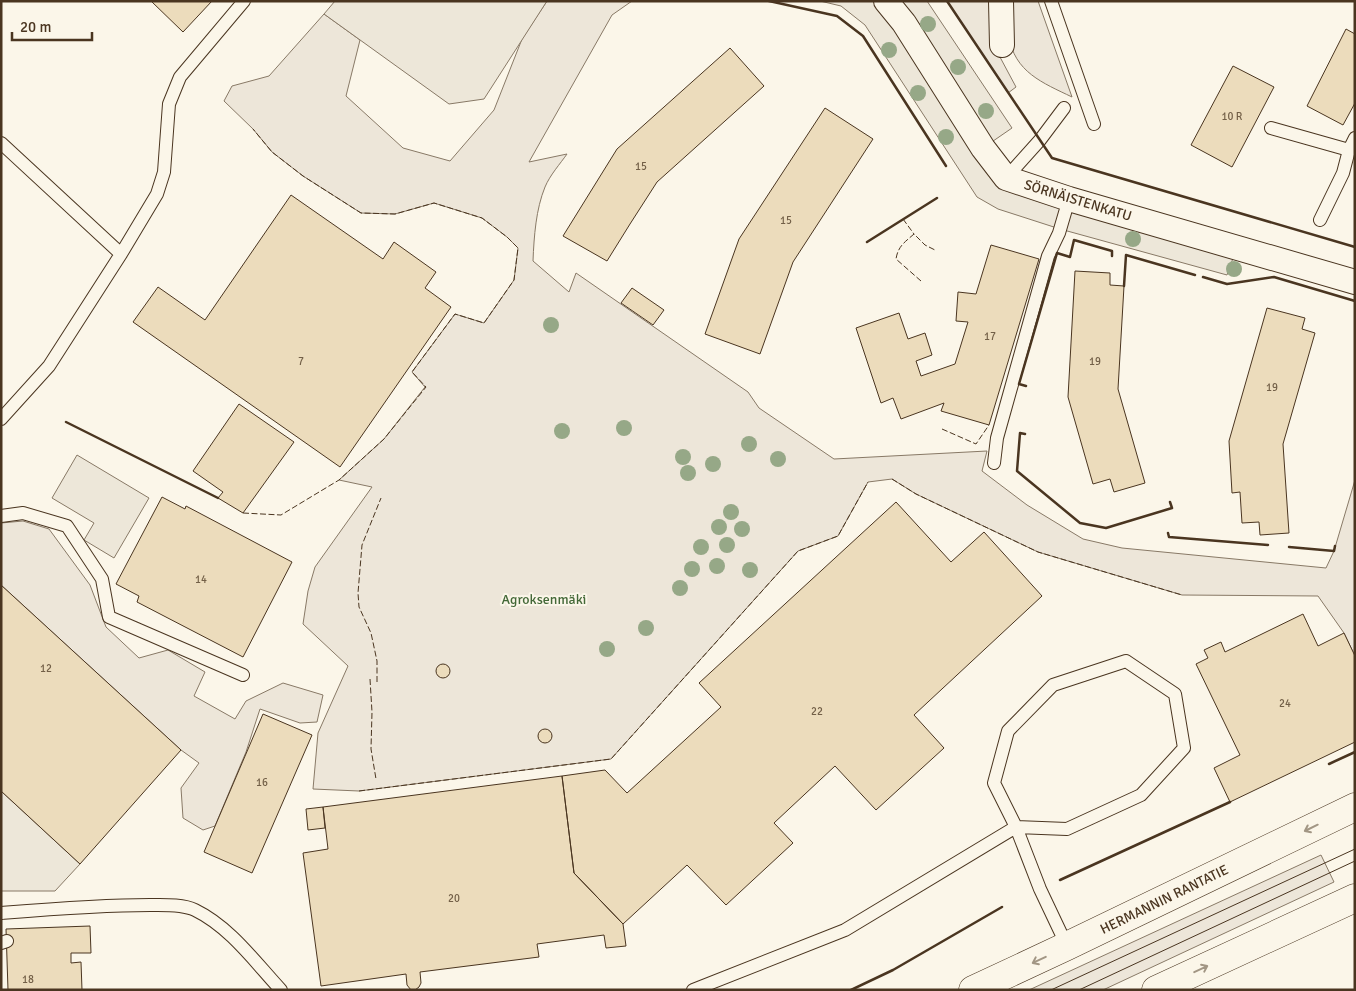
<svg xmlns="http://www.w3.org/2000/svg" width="1356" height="991" font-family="Signika,sans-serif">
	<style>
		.green { fill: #ede6d9; stroke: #887966 }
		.parking { fill: #ede7d9; stroke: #887966 }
		.building { fill: #ecdcbc; stroke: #4a3520 }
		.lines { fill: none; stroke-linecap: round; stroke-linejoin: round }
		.lane-casing { stroke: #4a3520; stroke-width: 14 }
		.street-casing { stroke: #4a3520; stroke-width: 26 }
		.primary-casing { stroke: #4a3520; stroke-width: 29 }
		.lane { stroke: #fbf6e9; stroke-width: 12 }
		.street { stroke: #fbf6e9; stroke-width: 24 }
		.primary { stroke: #fbf6e9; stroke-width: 28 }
		.tram { stroke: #4a3520; stroke-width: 1 }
		.fence { stroke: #4a3520; stroke-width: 1; stroke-dasharray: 6 2.5; stroke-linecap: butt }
		.wall { stroke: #4a3520; stroke-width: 2.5 }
		.tree { fill: #96a887 }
		.oneway { stroke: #a29684 }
		.labels { text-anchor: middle; stroke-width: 4; stroke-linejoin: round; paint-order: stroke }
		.number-label { font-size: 11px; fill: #725f47 }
		.street-label { font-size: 14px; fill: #4a3520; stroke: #fbf6e9 }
		.park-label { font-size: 14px; fill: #436837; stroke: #fbf6e9 }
	</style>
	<rect width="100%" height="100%" fill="#fbf6e9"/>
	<path class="green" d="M547 1H632L612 15 529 162 567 154C560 164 550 175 545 187 536 209 534 236 533 261L569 292 576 273 748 392 759 408 834 459 987 451 982 471 1027 505 1083 539 1122 548 1326 568 1334 551 1355 480V656L1344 633 1318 596 1182 595 1038 552 916 494 892 479 868 482 838 536 798 551 611 759 359 791 313 789 318 733 348 666 303 624 308 591 315 567 372 487 339 480 384 439 425 387 412 372 455 314 484 323 514 280 518 248 507 237 482 218 434 203 395 214 361 213 303 176 272 152 253 129 224 101 232 86 269 76 324 14 360 40 346 96 403 148 450 161 494 110 522 39Z
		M947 1H993V44L1016 87 1008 93Z
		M1008 1H1038L1072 97C1043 83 1014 72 1009 36 1008 25 1008 13 1008 1Z
		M23 521 49 529 90 585 106 627 139 658 168 650 205 672 194 696 235 719 246 701 283 683 323 695 317 722 300 723 260 709 246 752 215 826 203 830 183 818 181 788 199 763 181 750 1 585V523Z
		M1321 855 1334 882 1103 990H1029Z"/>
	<path class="parking" d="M335 1H547L484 99 449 104 324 14Z
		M820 1H927L1012 128 983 148 1006 178 1237 247 1227 275 1060 229 998 209 977 197 865 25 841 6Z
		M77 455 149 498 114 558 84 540 94 523 52 498Z
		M1 791 80 864 55 891H1Z"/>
	<path class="building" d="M151 1H212L183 32Z
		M1346 29 1355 34V103L1343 125 1307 106Z
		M730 48 764 86 657 182 630 224 607 261 563 236 617 149Z
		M1233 66 1274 87 1232 167 1191 145Z
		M825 108 873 139 793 262 760 354 705 334 739 239Z
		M291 195 383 259 394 242 436 272 425 288 451 307 340 467 133 322 158 287 205 320Z
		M991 245 1039 259 989 425 941 411 944 403 901 419 893 398 881 403 856 328 899 313 908 339 925 333 932 355 916 361 921 376 955 364 968 322 956 321 958 292 976 294Z
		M1075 271 1110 273V285L1124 286 1118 389 1145 483 1114 492 1110 479 1093 484 1068 397Z
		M632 288 664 310 653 325 621 303Z
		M1267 308 1305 318 1302 329 1315 333 1283 444 1289 533 1260 535 1259 522 1242 523 1240 492 1232 493 1229 441Z
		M239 404 294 442 243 513 218 498 223 492 193 471Z
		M162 497 185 509 186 506 292 562 243 657 137 602 139 596 116 584Z
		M896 502 951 562 984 532 1042 596 914 715 944 748 876 810 835 766 774 823 793 843 726 905 687 865 623 924 574 873 562 776 605 770 627 793 721 707 699 683Z
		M1 585 181 750 80 864 1 791Z
		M1303 614 1318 646 1344 633 1355 656V742L1230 802 1214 768 1240 755 1196 664 1208 658 1204 650 1221 642 1225 652Z
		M436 671a7 7 0 1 1 14 0a7 7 0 1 1-14 0Z
		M263 714 312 735 252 873 204 852Z
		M538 736a7 7 0 1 1 14 0a7 7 0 1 1-14 0Z
		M562 776 574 873 623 924 626 946 606 948 604 935 537 944 539 957 420 972 421 983 419 987 415 990H411L407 985 406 974 321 986 303 853 328 849 323 807Z
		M323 807 325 828 308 830 306 809Z
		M90 926 91 953H71V963L81 962 82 990H8L6 929Z"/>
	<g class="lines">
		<g class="lane-casing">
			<path id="lane" d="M1051 1 1094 124
				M1271 128 1349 150
				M1 143 121 254
				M1006 178 1040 140 1064 108
				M1320 220 1343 173 1349 150 1355 138
				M1 419 49 366 121 254 157 194 164 172 169 104 180 77 244 1
				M994 463 997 438 1048 256 1059 233 1069 199
				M1 516 23 513 67 526 102 579 109 617 243 675
				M1126 661 1175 694 1184 748 1141 795 1067 829 1016 827 994 783 1008 731 1053 685Z
				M1 913C51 909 100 905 150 905 163 905 183 904 195 910 230 927 255 962 281 990
				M1 943 7 941
				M693 990 845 930 1016 827 1040 889 1067 946"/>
		</g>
		<g class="street-casing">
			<path id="street" d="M886 1 904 23 983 148 1006 178 1069 199 1355 282
				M1001 1 1002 45"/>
		</g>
		<g class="primary-casing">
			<path id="primary" d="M973 990 1067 946 1355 807
				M1156 990 1355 898"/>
		</g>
		<use href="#lane" class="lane"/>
		<use href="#street" class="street"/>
		<use href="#primary" class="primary"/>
		<path class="tram" d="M1051 990 1355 849
			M1079 990 1355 861"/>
		<path class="fence" d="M903 219 914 234
			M921 281 896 259C898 246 905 242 914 234L925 245 935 250
			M942 429 976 444 989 425
			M892 479 916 494 1038 552 1182 595
			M243 513 281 515 339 480 384 439 426 387 412 372 455 314 484 323 514 280 518 248 507 237 482 218 434 203 395 214 361 213 303 176 272 152 253 129
			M370 679 372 712 371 749 376 779
			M377 682V661L371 633 359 607 358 593 362 545 381 498
			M359 791 611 759 798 551 838 536 868 482"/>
		<path class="wall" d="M769 1 837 16 863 36 946 166
			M947 1 1052 158 1355 247
			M867 242 937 198
			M1203 277 1227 284 1274 277 1355 301
			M1124 286 1126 255 1195 275
			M1026 386 1019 384 1057 253 1070 257 1074 240 1112 251V256
			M66 422 218 498
			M1025 434 1020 433 1017 471 1080 523 1106 528 1172 508 1170 502
			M1168 533 1169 537 1268 545
			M1289 547 1334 551 1335 546
			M1329 764 1355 752
			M1060 880 1230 802
			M851 990 893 970 1002 907"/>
	</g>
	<g class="tree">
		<circle cx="928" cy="24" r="8"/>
		<circle cx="889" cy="50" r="8"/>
		<circle cx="958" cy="67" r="8"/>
		<circle cx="918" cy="93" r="8"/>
		<circle cx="986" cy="111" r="8"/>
		<circle cx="946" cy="137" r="8"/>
		<circle cx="1133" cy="239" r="8"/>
		<circle cx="1234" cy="269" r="8"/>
		<circle cx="551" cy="325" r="8"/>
		<circle cx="624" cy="428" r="8"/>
		<circle cx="562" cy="431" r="8"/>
		<circle cx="749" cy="444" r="8"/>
		<circle cx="683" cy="457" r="8"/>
		<circle cx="778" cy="459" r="8"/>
		<circle cx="713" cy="464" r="8"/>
		<circle cx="688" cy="473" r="8"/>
		<circle cx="731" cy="512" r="8"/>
		<circle cx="719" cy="527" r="8"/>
		<circle cx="742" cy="529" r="8"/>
		<circle cx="727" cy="545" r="8"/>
		<circle cx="701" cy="547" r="8"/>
		<circle cx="717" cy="566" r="8"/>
		<circle cx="692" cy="569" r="8"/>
		<circle cx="750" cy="570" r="8"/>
		<circle cx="680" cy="588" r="8"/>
		<circle cx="646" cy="628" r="8"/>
		<circle cx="607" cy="649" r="8"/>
	</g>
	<defs><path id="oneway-shaft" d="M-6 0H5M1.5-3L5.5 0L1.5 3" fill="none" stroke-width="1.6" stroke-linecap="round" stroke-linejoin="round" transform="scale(1.25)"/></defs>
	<g class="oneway">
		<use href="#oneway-shaft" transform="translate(1311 828) rotate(154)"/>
		<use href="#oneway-shaft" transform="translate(1039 960) rotate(155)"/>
		<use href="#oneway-shaft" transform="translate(1201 969) rotate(-25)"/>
	</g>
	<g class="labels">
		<g class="number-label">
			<text x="1232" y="120">10 R</text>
			<text x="641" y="170">15</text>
			<text x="786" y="224">15</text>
			<text x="990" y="340">17</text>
			<text x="301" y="365">7</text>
			<text x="1095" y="365">19</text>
			<text x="1272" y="391">19</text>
			<text x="201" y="583">14</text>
			<text x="46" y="672">12</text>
			<text x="1285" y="707">24</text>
			<text x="817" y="715">22</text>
			<text x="262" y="786">16</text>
			<text x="454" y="902">20</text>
			<text x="28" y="983">18</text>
		</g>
		<g class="street-label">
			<text transform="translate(1078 200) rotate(17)" y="5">SÖRNÄISTENKATU</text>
			<text transform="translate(1164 899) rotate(-26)" y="5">HERMANNIN RANTATIE</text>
		</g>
		<g class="park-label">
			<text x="544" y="604">Agroksenmäki</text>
		</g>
	</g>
	<rect width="1356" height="991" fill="none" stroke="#4a3520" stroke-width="5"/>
	<path d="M12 32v8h80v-8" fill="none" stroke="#4a3520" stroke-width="2.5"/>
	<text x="20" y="32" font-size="15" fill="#4a3520" stroke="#fbf6e9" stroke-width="4" paint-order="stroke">20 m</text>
</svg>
